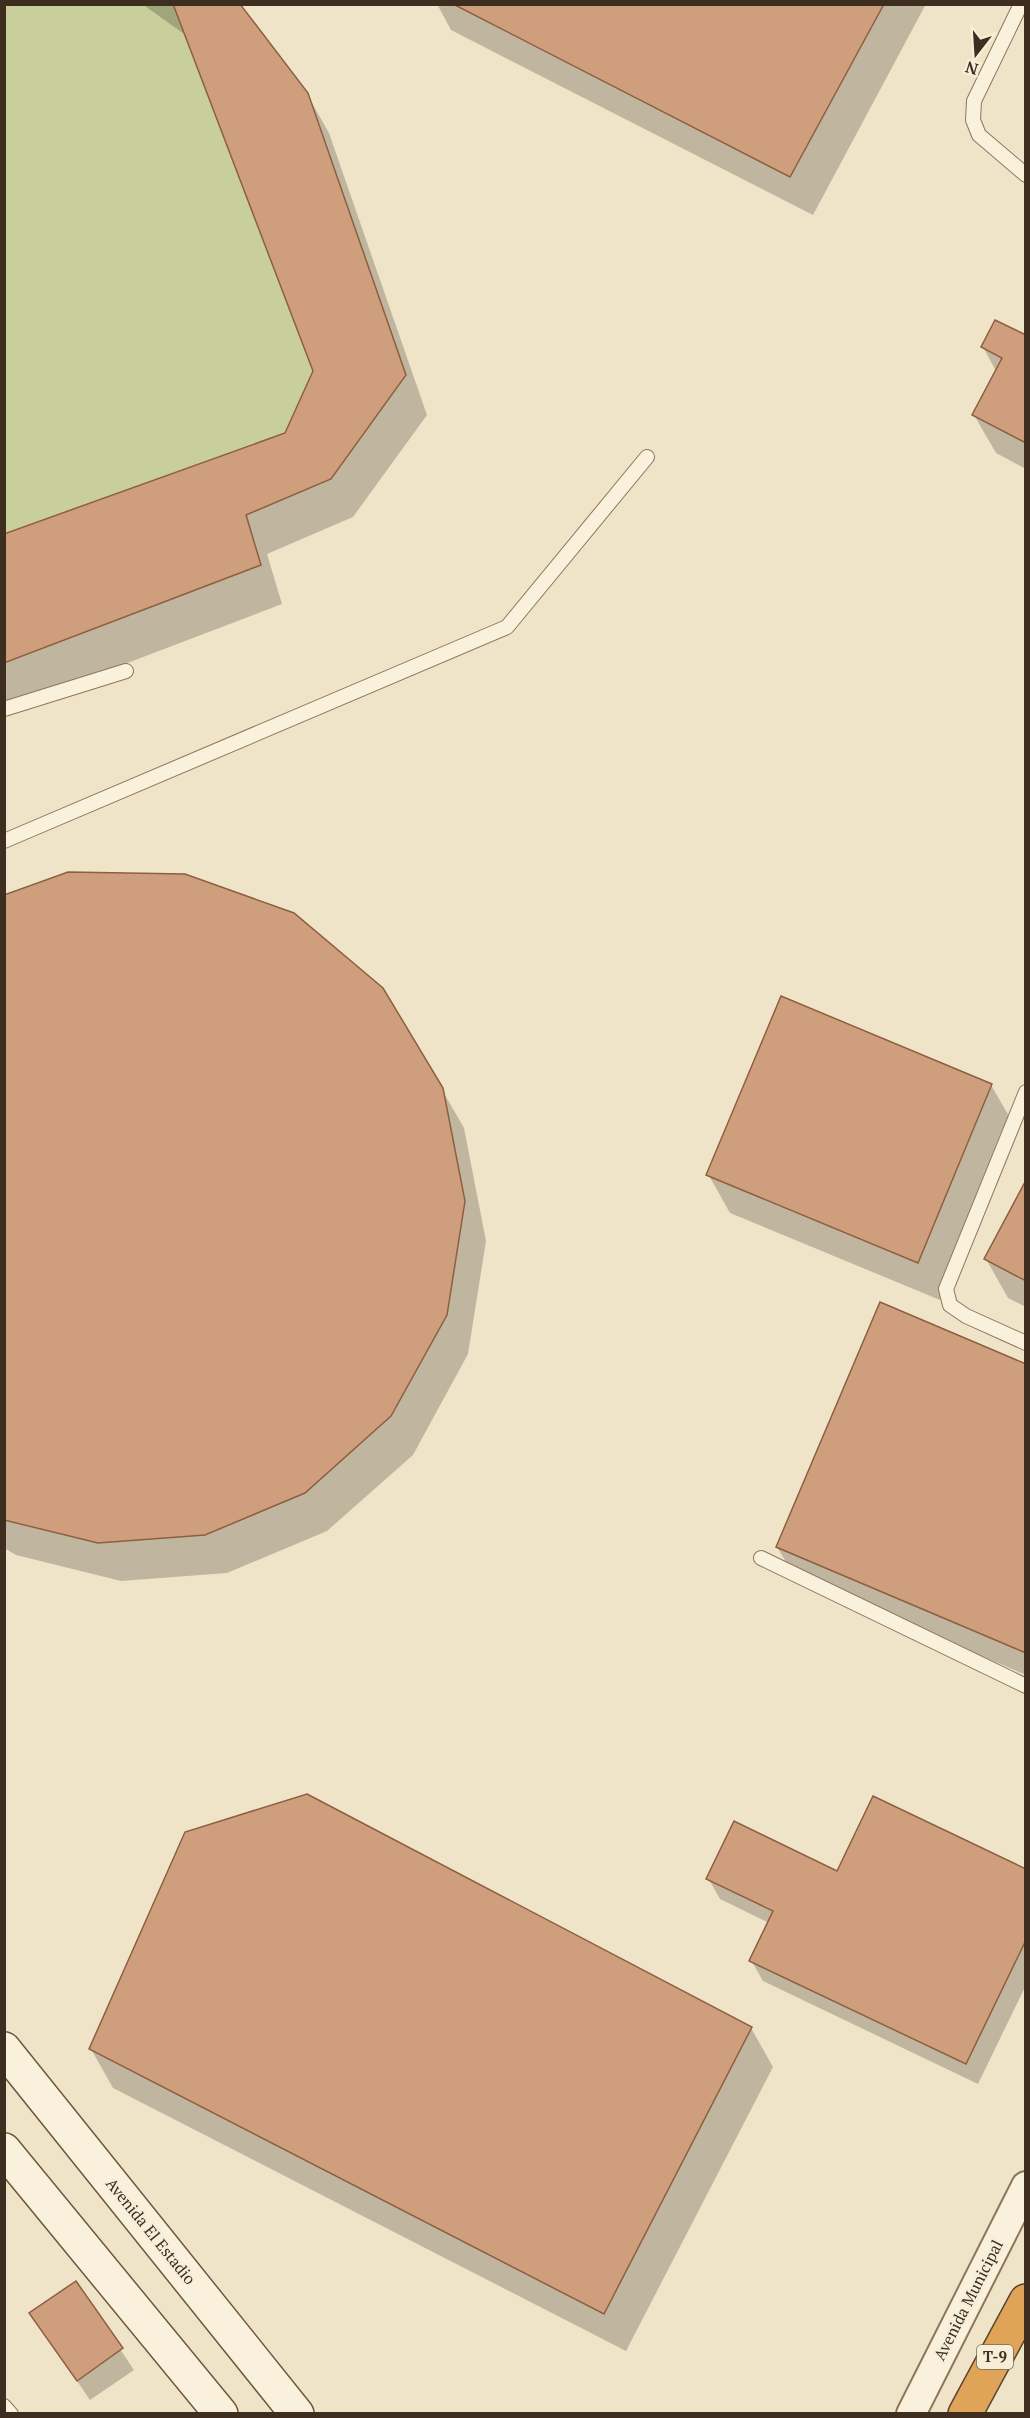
<svg xmlns="http://www.w3.org/2000/svg" width="1030" height="2418" font-family="'PT Serif',serif">
	<style>
		.green { fill: #c9cf9b }
		.shadow { fill: #0003 }
		.building { fill: #cf9f7d; stroke: #8d5f41; stroke-width: 1.5 }
		.lines { fill: none; stroke-linecap: round; stroke-linejoin: round }
		.lane-casing { stroke: #8d765c; stroke-width: 16 }
		.street-casing { stroke: #8d765c; stroke-width: 32 }
		.secondary-casing { stroke: #6f573f; stroke-width: 36 }
		.highway-casing { stroke: #5b4430; stroke-width: 36 }
		.lane { stroke: #faf1dc; stroke-width: 14 }
		.street { stroke: #faf1dc; stroke-width: 28 }
		.secondary { stroke: #faf1dc; stroke-width: 33 }
		.highway { stroke: #e0a458; stroke-width: 33 }
		.labels { text-anchor: middle; stroke-width: 5; stroke-linejoin: round; paint-order: stroke }
		.shield { fill: #f7eed8; stroke: #756857; stroke-width: 1.5 }
		.shield-label { font-size: 15px; font-weight: bold; fill: #3d2e20 }
		.street-label { font-size: 16px; fill: #3d2e20; stroke: #f7eed8 }
	</style>
	<rect width="100%" height="100%" fill="#f0e4c8"/>
	<path class="green" d="M5 5H240L308 93 406 375 331 479 247 515 261 565 5 663Z"/>
	<path class="shadow" d="M142 4H238L307 94 329 133 427 415 353 517 267 554 282 604 4 710V536L287 434 314 371 187 36Z
		M437 4H926L813 215 451 30Z
		M1026 337V469L996 453 974 415 996 371 983 347Z
		M4 896 441 1088 464 1128 486 1241 468 1354 413 1455 327 1531 227 1573 121 1581 16 1555 4 1548Z
		M991 1085 1013 1123 940 1300 730 1213 708 1174Z
		M1026 1183V1307L1008 1298 986 1259Z
		M1026 1366V1675L795 1577 777 1547Z
		M1026 1871V1985L978 2084 763 1981 751 1960 769 1923 720 1899 708 1878Z
		M751 2028 773 2067 626 2351 113 2088 91 2049Z
		M76 2283 134 2370 90 2400 31 2314Z"/>
	<path class="building" d="M173 4H240L308 93 406 375 331 479 246 515 261 565 4 663V534L285 433 313 371Z
		M453 4H884L790 177Z
		M995 320 1026 335V443L972 415 1002 358 981 347Z
		M68 872 185 874 294 913 383 988 443 1088 465 1201 447 1315 391 1416 305 1493 205 1535 98 1543 4 1520V895Z
		M781 996 992 1084 918 1263 706 1175Z
		M1026 1180V1281L984 1259Z
		M880 1302 1026 1364V1653L776 1547Z
		M307 1794 752 2027 604 2314 89 2049 185 1832Z
		M873 1796 1026 1869V1940L966 2064 749 1961 773 1911 706 1879 734 1821 837 1871Z
		M76 2281 123 2348 77 2381 29 2313Z"/>
	<g class="lines">
		<g class="lane-casing">
			<path id="lane" d="M1021 4 974 101 973 120 979 135 1026 175
				M4 709 126 671
				M4 841 507 627 647 457
				M1026 1092 946 1289 950 1305 966 1316 1026 1343
				M761 1558 1026 1686
				M4 2406 11 2414"/>
		</g>
		<g class="street-casing">
			<path id="street" d="M911 2414 1026 2186"/>
		</g>
		<g class="secondary-casing">
			<path id="secondary" d="M4 2049 297 2414
				M4 2150 221 2414"/>
		</g>
		<g class="highway-casing">
			<path id="highway" d="M965 2414 1026 2301"/>
		</g>
		<use href="#lane" class="lane"/>
		<use href="#street" class="street"/>
		<use href="#secondary" class="secondary"/>
		<use href="#highway" class="highway"/>
	</g>
	<g class="labels">
		<rect class="shield" x="977" y="2345" width="36" height="24" rx="4.5"/>
		<g class="shield-label">
			<text x="995" y="2362">T-9</text>
		</g>
		<g class="street-label">
			<text transform="translate(151 2231) rotate(51)" y="6">Avenida El Estadio</text>
			<text transform="translate(968 2300) rotate(-63)" y="6">Avenida Municipal</text>
		</g>
	</g>
	<rect width="1030" height="2418" fill="none" stroke="#3d2e20" stroke-width="12"/>
	<g transform="translate(976 54) rotate(197)" stroke="#f7eed8" stroke-width="4.5" paint-order="stroke">
	<path d="M0-4.5L10 22L0 15L-10 22Z" fill="#3d2e20"/>
	<text y="-9" font-size="16" font-weight="bold" text-anchor="middle" fill="#3d2e20">N</text>
	</g>
</svg>
